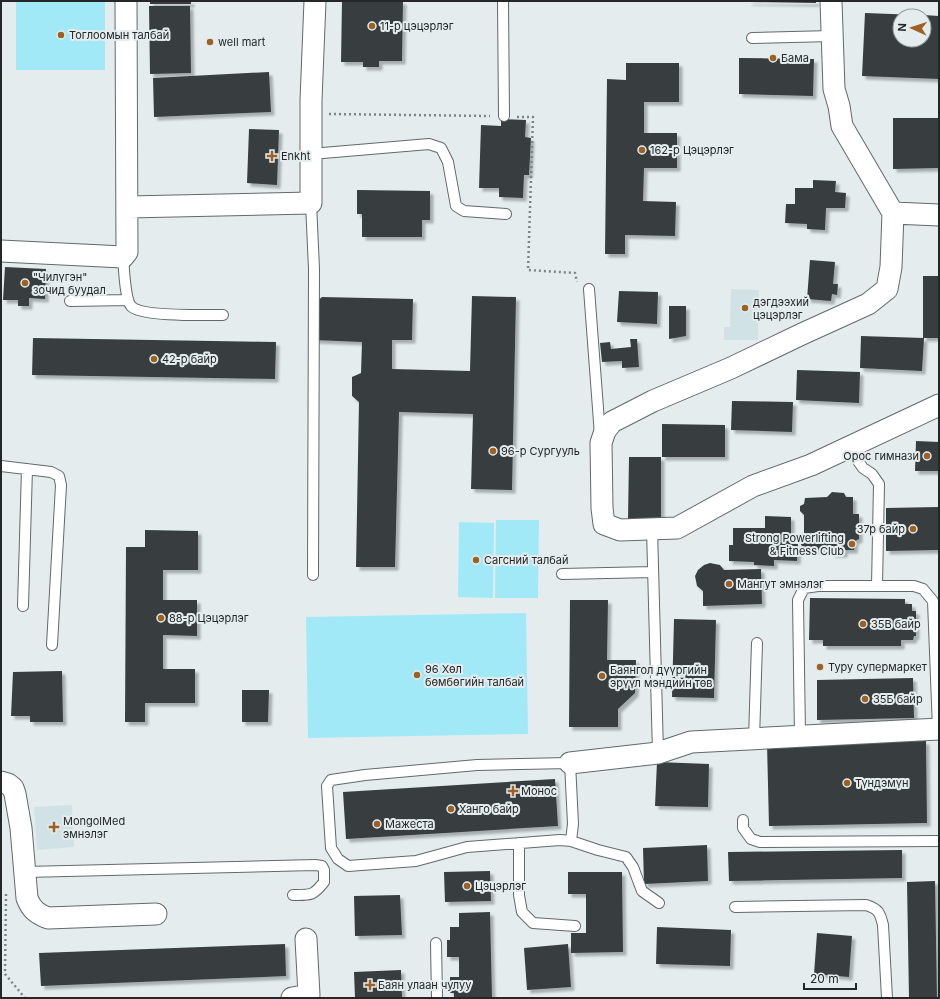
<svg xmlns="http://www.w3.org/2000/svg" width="940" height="999" font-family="Inter,sans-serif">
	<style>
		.built { fill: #d0e2e5 }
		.green { fill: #a2e9f8 }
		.building { fill: #373e3f; filter: url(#shadow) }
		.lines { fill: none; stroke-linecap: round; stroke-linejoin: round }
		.lane-casing { stroke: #62696b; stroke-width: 12 }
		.street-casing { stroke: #62696b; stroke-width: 23 }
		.path { stroke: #7e8485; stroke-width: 2.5; stroke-dasharray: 2 3; stroke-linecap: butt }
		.lane { stroke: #fff; stroke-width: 10 }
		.street { stroke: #fff; stroke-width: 21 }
		.poi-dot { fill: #9d6123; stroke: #e4ecee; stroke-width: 1.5 }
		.labels { text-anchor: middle; stroke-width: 4; stroke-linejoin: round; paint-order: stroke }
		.poi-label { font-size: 11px; fill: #242727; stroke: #e4ecee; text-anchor: start }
	</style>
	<defs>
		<filter id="shadow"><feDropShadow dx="3.5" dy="3.5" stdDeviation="1" flood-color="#0004"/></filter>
	</defs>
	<rect width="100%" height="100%" fill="#e4ecee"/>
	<path class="built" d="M731 289 759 290 758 340H724V327H730Z
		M72 805 74 847 37 850 34 807Z"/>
	<path class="green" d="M16 1H105V70H16Z
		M496 520H539L538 598H495Z
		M459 522 494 523 493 598 458 597Z
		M526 613 528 734 308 738 306 617Z"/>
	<path class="building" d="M150 1H191V4H150Z
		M342 1H403L402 61H379V67H363V62H341Z
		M749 1H816V3L749 2Z
		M149 6H190L191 73 150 74Z
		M865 13 918 15V16H900V40H924V15L939 16V79L862 76Z
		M739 58 814 59 813 96 739 94Z
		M626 63H679V102H644V133H677V168H644L643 201 676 202 675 236 625 235V254H605L607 79 626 80Z
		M269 72 271 112 154 117 153 78Z
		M893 118H939V168L893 169Z
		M501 119 526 120 525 137 531 138 529 175H524L523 198 499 197V188H479L481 125 501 126Z
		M249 129 279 130 277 185 247 183Z
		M813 180 836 181 835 192 846 193 845 208H826L825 230 807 229V224L785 223 786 204H795V188H813Z
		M357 190 430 191V220H422V237H362V214H357Z
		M810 260 835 262 833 284H838L837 295 832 294 831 301 807 299Z
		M5 267 46 269 45 299 29 298V306H18V300H3Z
		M923 276H939V338H923Z
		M619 291 658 292 657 324 617 322Z
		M472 296 516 297 512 490 471 489 473 414 399 412 395 567H356L359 402 352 396V377L361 373 362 342 314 340 316 302 322 297 413 299 412 340H392V369L470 371Z
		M669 306H686V336L669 339Z
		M861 336 924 338 922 371 860 368Z
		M33 338 276 342 275 379 32 375Z
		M630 339H637L639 367 622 368V361L602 362 600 343 610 342 611 349 631 347Z
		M797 370 860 372 859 403 796 400Z
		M732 401 793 402 792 432 731 430Z
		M662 424 725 425V457H662Z
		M916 441 939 442V471H915Z
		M629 457H661V520H628Z
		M832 492 844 493 846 497H853V514H859V539L855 541 854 550H844V554H832L831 550H807L801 545V539L804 536V515L800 511V506L804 504 805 498 827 497Z
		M939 507V550L886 551V508Z
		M765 516 791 517V544H798L797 561 774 560V566L754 565V562L729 561V545H733V528H765Z
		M145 530 198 531V570H163V600H197V636L163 635V669H195V703H145V722H125L126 547H145Z
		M710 563 720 565 724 570 761 569 762 604 703 606V591L697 586 695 576 698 570 704 565Z
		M810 598 905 599V604H912V611H916V636H914L913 640H901V646H823V640H809Z
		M570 600H608L607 660H636L635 693 618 709V727H569Z
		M674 619 716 620 714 698 672 697Z
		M62 671 63 722H30V716H11L13 672Z
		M913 678 914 718 817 720V680Z
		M242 690H269L268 722H242Z
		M926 741 927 823 769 826 767 743Z
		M657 762 709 764 708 807 655 806Z
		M555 779 558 826 346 839 343 792Z
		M707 845 708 881 644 884 643 848Z
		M902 850V878L729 881 728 852Z
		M490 871 491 901 445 902 444 872Z
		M568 872H622L623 952 571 953V933H586V894H568Z
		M935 881 937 998H909L907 882Z
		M400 895 402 935 355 936 354 896Z
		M490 912 492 998H454V993H450V977H459V957H447V940H450V927H459V913Z
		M657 927 731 930 730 966 656 964Z
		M817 933 852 936 849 977 814 974Z
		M285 944 286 976 41 986 39 953Z
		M568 944 571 987 527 990 524 948Z
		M401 970 402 998H355L354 972Z"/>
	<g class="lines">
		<g class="lane-casing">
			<path id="lane" d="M503 1 504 116
				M752 38 832 36
				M311 154 429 144 441 148 448 162 456 206 464 211 506 214
				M311 203 314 269 313 575
				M123 257C124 268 125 299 131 306 140 317 207 315 223 315
				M589 289 600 435
				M70 301 128 300
				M848 447 863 468 872 474 879 484 877 586
				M1 466 51 472 59 476 61 485 52 645
				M652 529 658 753
				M562 574 653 572
				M23 606 27 469
				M800 736 798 600 804 588 818 586H914L923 589 933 601 938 729
				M754 739 757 643
				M570 763 573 824 571 841 560 840 467 847 416 861 348 866 338 859 331 848 327 786 331 780 365 775 477 765Z
				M743 820V828L751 839 760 842 939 841
				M571 841 598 850 626 857 633 867 642 891 659 903
				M519 843V895L522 912 533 923 575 926
				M25 872 315 865 322 866 324 870V882C313 896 311 895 293 895
				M735 907 866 905C879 909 880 913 883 925L887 998
				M436 943 437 998"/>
		</g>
		<g class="street-casing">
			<path id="street" d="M831 1 834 89 839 106 842 126 893 213 891 267 887 289 868 304 802 334 731 368 653 401 612 422 605 431 601 443 602 508 604 524 620 530 677 528 753 486 811 465 939 405
				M128 207 311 203V100L315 1
				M893 213 939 215
				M1 251 123 257 127 252 126 1
				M570 763 658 753 691 742 939 729
				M1 782 8 784 13 788 15 794 21 828 27 898C31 909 37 914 48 918L156 914
				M292 998 309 995 306 939"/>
		</g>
		<path class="path" d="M329 114 490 116
			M517 117H533L528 270 575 273 577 282
			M6 894 5 974 25 998"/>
		<use href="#lane" class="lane"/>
		<use href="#street" class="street"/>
	</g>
	<g class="poi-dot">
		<circle cx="372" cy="26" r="4"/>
		<circle cx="61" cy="35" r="4"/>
		<circle cx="210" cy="42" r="4"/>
		<circle cx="773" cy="58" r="4"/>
		<circle cx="642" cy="150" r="4"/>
		<path d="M270 150h4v4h4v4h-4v4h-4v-4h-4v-4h4z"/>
		<circle cx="25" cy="283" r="4"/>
		<circle cx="745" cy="308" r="4"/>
		<circle cx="154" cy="359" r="4"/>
		<circle cx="493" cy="451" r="4"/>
		<circle cx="927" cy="456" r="4"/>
		<circle cx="913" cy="529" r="4"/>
		<circle cx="852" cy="544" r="4"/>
		<circle cx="476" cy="560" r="4"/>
		<circle cx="729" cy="584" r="4"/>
		<circle cx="161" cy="618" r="4"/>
		<circle cx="863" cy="624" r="4"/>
		<circle cx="820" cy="667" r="4"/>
		<circle cx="417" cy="675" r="4"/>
		<circle cx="602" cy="676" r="4"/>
		<circle cx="865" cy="699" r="4"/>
		<circle cx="847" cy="783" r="4"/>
		<path d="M511 785h4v4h4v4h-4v4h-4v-4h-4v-4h4z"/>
		<circle cx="451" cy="809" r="4"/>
		<circle cx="377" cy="824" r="4"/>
		<path d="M52 821h4v4h4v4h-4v4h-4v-4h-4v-4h4z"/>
		<circle cx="467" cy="886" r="4"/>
		<path d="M368 979h4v4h4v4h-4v4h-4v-4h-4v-4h4z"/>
	</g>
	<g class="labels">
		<g class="poi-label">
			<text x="380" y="30">11-р цэцэрлэг</text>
			<text x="69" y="39">Тоглоомын талбай</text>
			<text x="218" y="46">well mart</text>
			<text x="781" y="62">Бама</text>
			<text x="650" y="154">162-р Цэцэрлэг</text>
			<text x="281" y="160">Enkht</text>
			<text x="33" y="281">"Чилүгэн"<tspan x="33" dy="13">зочид буудал</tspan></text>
			<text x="753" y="306">дэгдээхий<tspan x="753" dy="13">цэцэрлэг</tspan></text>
			<text x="162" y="363">42-p байр</text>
			<text x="501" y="455">96-р Сургууль</text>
			<text x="919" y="460" text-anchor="end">Орос гимнази</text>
			<text x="905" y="533" text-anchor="end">37р байр</text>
			<text x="844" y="542" text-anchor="end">Strong Powerlifting<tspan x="844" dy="13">&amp; Fitness Club</tspan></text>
			<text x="484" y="564">Сагсний талбай</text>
			<text x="737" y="588">Мангут эмнэлэг</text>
			<text x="169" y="622">88-р Цэцэрлэг</text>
			<text x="871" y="628">35В байр</text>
			<text x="828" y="671">Туру супермаркет</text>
			<text x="425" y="673">96 Хөл<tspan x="425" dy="13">бөмбөгийн талбай</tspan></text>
			<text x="610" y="674">Баянгол дүүргийн<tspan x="610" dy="13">эрүүл мэндийн төв</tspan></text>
			<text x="873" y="703">35Б байр</text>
			<text x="855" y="787">Түндэмүн</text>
			<text x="521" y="795">Монос</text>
			<text x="459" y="813">Ханго байр</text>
			<text x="63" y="825">MongolMed<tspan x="63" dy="13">эмнэлэг</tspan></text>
			<text x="385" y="828">Мажеста</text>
			<text x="475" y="890">Цэцэрлэг</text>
			<text x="378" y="989">Баян улаан чулуу</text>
		</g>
	</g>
	<rect width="940" height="999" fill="none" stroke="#242727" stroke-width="4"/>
	<g transform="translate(912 28) rotate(273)"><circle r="19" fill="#e4ecee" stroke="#979d9e"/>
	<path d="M0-3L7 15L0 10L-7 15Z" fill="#9d6123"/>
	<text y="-6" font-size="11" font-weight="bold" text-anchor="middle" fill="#242727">N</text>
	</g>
	<path d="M804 983v6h52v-6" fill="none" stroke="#242727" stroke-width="2"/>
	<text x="810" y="983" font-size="12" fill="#242727" stroke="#e4ecee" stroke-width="3" paint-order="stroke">20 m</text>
</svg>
